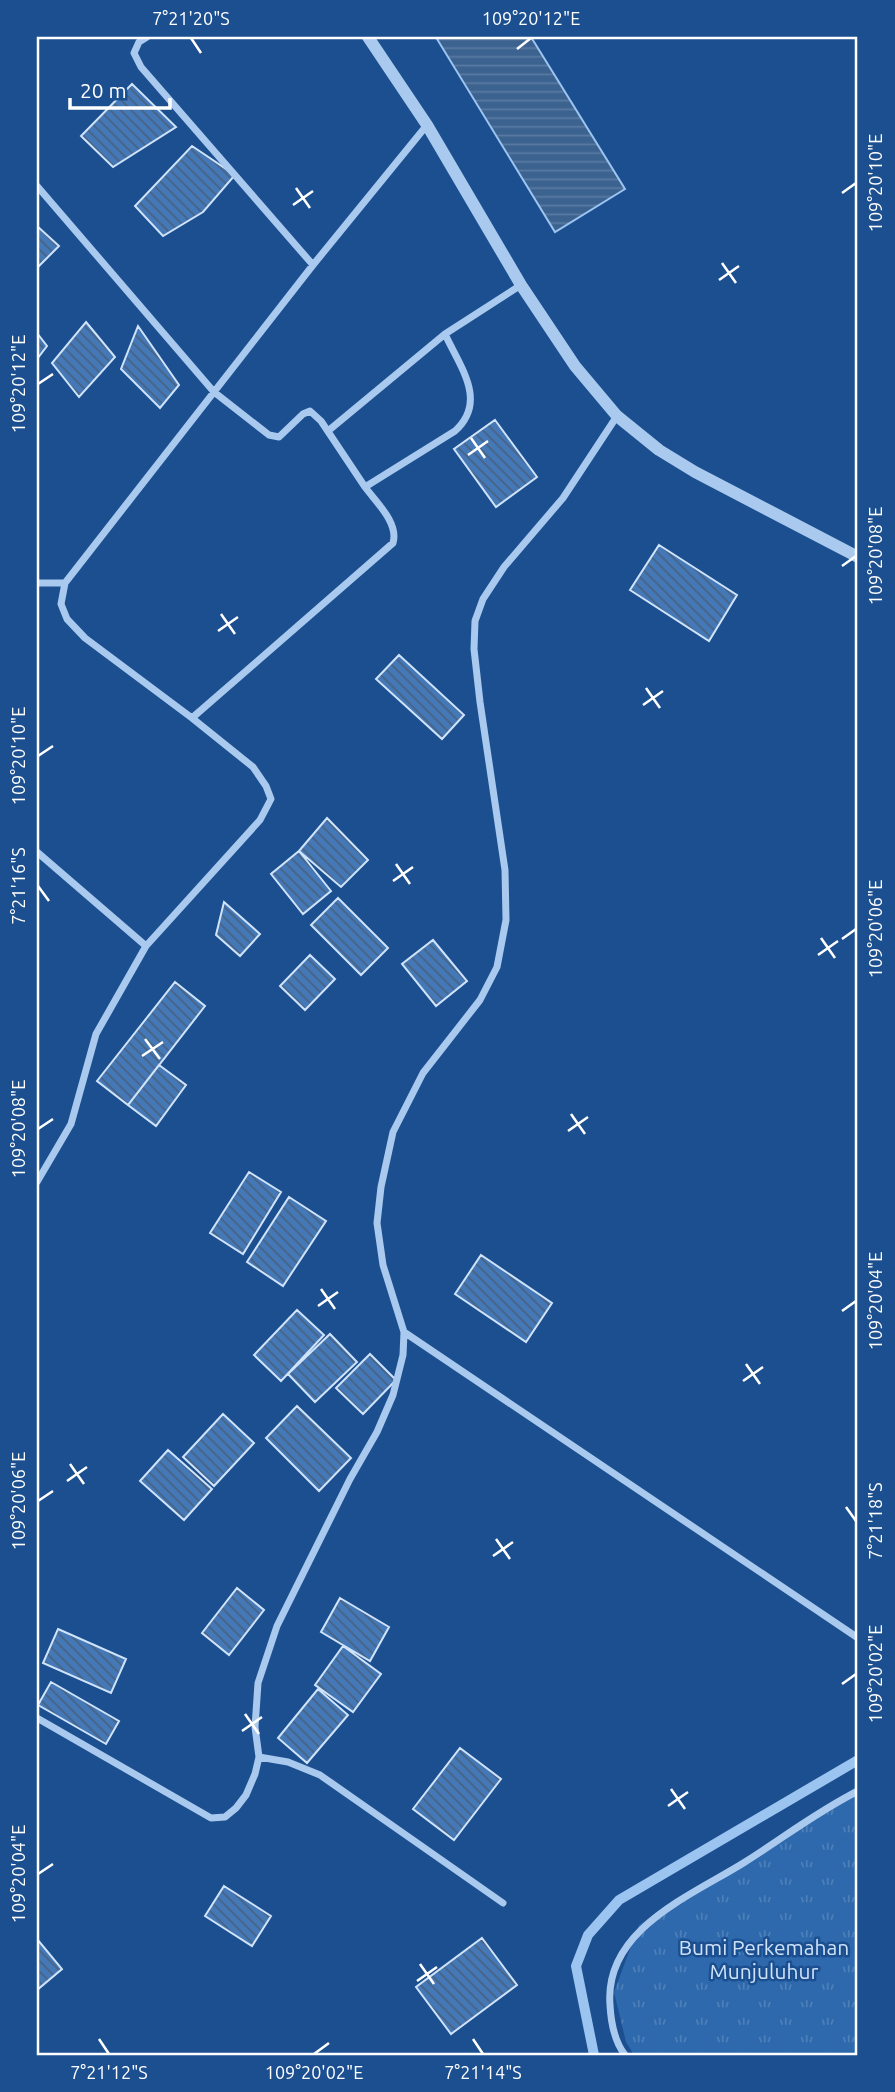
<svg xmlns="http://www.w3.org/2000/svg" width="895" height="2092" font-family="Ubuntu,sans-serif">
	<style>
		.park { fill: url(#park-tufts) }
		.water { fill: url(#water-rules); stroke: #9cc4f0; stroke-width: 2 }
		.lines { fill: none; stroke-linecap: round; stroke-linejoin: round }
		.stream { stroke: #9cc4f0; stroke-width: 10 }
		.building { fill: url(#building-back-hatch); stroke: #cfe3fa; stroke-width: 2 }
		.minor { stroke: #a9c9ee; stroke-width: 7 }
		.tertiary { stroke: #a9c9ee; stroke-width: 12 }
		.ticks { fill: none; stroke: #fff; stroke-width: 2.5 }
		.labels { text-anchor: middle; stroke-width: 5; stroke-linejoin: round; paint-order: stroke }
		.park-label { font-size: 21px; fill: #cfe3fa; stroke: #1b4f8f }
		.neatline { fill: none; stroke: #fff; stroke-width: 2.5 }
		.ticks-label { font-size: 18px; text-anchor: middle; fill: #fff }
	</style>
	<defs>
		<pattern id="park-tufts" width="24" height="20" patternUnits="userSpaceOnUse" patternTransform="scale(1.75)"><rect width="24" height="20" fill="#2e69ad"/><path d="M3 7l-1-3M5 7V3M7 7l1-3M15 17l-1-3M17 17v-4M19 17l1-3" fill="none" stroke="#4d80b9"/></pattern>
		<pattern id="water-rules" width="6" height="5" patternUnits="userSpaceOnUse" patternTransform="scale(1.75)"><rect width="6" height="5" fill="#3c6290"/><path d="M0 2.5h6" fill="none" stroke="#597aa1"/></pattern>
		<pattern id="building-back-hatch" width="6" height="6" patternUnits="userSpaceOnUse" patternTransform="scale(1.75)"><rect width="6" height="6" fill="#4478b7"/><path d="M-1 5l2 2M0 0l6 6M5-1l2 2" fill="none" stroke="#486282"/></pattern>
	</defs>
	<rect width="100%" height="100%" fill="#1b4f8f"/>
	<path class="park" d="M858 1785V2055H634L626 2042 614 1992 639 1925 808 1822Z"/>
	<path class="water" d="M441 37H531L625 189 555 232 437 39Z"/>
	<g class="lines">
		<path class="stream" d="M594 2055 576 1966 588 1935 619 1900 858 1760"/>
	</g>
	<path class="building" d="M132 84 176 127 113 167 81 136Z
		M192 146 235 175 203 212 163 236 135 206Z
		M37 226 59 246 37 268Z
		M86 322 115 357 79 397 52 363Z
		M138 326 179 385 160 408 121 369Z
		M37 333 47 346 37 359Z
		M495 420 537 477 496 507 454 449Z
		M659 545 737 595 709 641 630 590Z
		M399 655 464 715 442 739 376 679Z
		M327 818 368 860 341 887 299 851Z
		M299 851 331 891 303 914 271 874Z
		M338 898 388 948 361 975 311 925Z
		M224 902 260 934 240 956 216 935Z
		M433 940 467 981 436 1006 402 964Z
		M310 955 335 979 305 1010 280 986Z
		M175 982 205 1006 128 1105 97 1081Z
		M159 1065 186 1085 156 1126 128 1105Z
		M249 1172 281 1192 243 1254 210 1233Z
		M289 1197 326 1221 283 1286 247 1262Z
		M481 1255 552 1303 526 1342 455 1294Z
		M297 1310 324 1335 281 1381 254 1355Z
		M330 1334 357 1362 315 1402 288 1374Z
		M370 1354 396 1380 363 1414 336 1388Z
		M297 1406 351 1458 319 1491 266 1438Z
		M223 1414 254 1443 214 1486 183 1457Z
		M168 1450 212 1489 184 1520 140 1481Z
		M237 1588 264 1610 229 1655 202 1633Z
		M340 1598 389 1627 370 1661 321 1632Z
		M58 1629 126 1659 111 1693 43 1663Z
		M343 1646 381 1674 353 1712 315 1685Z
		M51 1682 119 1721 106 1744 38 1705Z
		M318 1689 348 1715 307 1763 278 1738Z
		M460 1748 501 1779 454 1840 413 1809Z
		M224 1886 271 1916 252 1946 205 1916Z
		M482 1938 517 1985 451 2034 416 1987Z
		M37 1939 62 1969 37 1990Z"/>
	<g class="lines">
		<path class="minor" d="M147 37 139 42 134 53 141 67 313 265
			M37 186 214 392 269 435 279 437 303 414 310 411 321 421 365 487
			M328 431 445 334
			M37 583H65
			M192 718 393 543C399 523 376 502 365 487L455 431C488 401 460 367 445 334L521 285
			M37 852 146 946
			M37 1182 71 1124 96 1034 146 946 260 820 271 799 266 786 253 767 192 718 85 638 67 619 61 604 65 583 313 265 427 125
			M404 1332 858 1638
			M37 1718 211 1818 225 1817 236 1808 246 1795 255 1774 259 1757 255 1727 258 1683 277 1626 350 1479 377 1432 393 1395 403 1355 404 1332 383 1265 377 1223 381 1187 393 1132 423 1073 480 1000 497 967 506 920 505 870 480 702 474 649 475 621 483 599 504 567 563 498 617 416
			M259 1757 288 1762 320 1775 503 1903
			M625 2055C614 2041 611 2023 610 2005 604 1929 691 1896 745 1862 783 1838 818 1811 858 1791"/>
		<path class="tertiary" d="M368 37 427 125 521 285 575 366 617 416 659 450 695 472 858 557"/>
	</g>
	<path class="ticks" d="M191 38 201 53M517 49 531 38M296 188 310 208M842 193 856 183M293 205 313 191M722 263 736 283M719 280 739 266M38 384 53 374M471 438 485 458M468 455 488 441M842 566 856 556M221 614 235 634M218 631 238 617M646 688 660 708M643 705 663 691M38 756 53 746M396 864 410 884M393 881 413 867M38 886 49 901M821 938 835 958M842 939 856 929M818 955 838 941M145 1039 160 1059M142 1056 163 1042M571 1114 585 1134M38 1129 53 1119M568 1131 588 1117M321 1289 335 1309M318 1306 338 1292M842 1311 856 1301M746 1364 760 1384M743 1381 763 1367M70 1464 84 1484M67 1481 87 1467M38 1501 53 1491M846 1507 856 1521M496 1539 510 1559M493 1556 513 1542M842 1684 856 1674M245 1714 259 1734M242 1731 262 1717M671 1789 685 1809M668 1806 688 1792M38 1874 53 1864M420 1964 434 1984M417 1981 437 1967M99 2039 109 2054M473 2039 483 2054M314 2054 329 2043"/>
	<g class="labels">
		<g class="park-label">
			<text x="764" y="1955">Bumi Perkemahan<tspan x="764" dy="24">Munjuluhur</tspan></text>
		</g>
	</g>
	<rect width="895" height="2092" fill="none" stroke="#1b4f8f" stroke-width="77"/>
	<path d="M70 98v10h100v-10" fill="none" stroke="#ffffff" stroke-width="3.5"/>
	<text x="80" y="98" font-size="21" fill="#ffffff" stroke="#1b4f8f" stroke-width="5" paint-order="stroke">20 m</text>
	<rect x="38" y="38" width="818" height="2016" class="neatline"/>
	<g class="ticks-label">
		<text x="191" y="25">7°21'20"S</text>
		<text x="531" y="25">109°20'12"E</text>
		<text transform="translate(876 183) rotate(-90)" y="6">109°20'10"E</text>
		<text transform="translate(19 384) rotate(-90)" y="6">109°20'12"E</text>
		<text transform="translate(876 556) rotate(-90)" y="6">109°20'08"E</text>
		<text transform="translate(19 756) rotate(-90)" y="6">109°20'10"E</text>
		<text transform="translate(19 886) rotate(-90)" y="6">7°21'16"S</text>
		<text transform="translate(876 929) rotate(-90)" y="6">109°20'06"E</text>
		<text transform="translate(19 1129) rotate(-90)" y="6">109°20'08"E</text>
		<text transform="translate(876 1301) rotate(-90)" y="6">109°20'04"E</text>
		<text transform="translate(19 1501) rotate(-90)" y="6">109°20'06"E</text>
		<text transform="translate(876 1521) rotate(-90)" y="6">7°21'18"S</text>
		<text transform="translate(876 1674) rotate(-90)" y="6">109°20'02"E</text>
		<text transform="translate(19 1874) rotate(-90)" y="6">109°20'04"E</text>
		<text x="109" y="2079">7°21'12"S</text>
		<text x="314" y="2079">109°20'02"E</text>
		<text x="483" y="2079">7°21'14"S</text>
	</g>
</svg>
